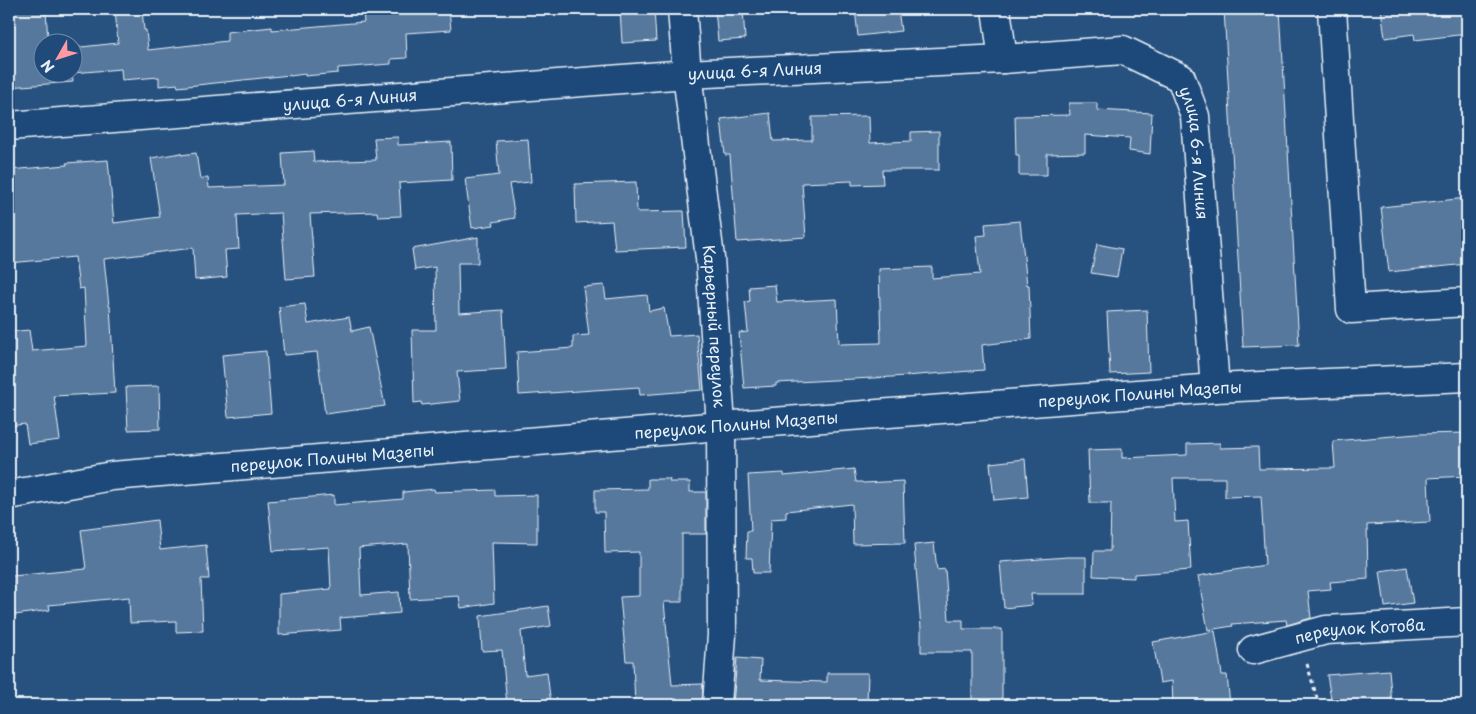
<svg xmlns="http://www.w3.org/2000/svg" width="1476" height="714" font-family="'Playpen Sans',sans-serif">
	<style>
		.building { fill: #57789d; stroke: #e8f1f8 }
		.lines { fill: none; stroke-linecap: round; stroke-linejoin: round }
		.minor-casing { stroke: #e8f1f8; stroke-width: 31 }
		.path { stroke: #e8f1f8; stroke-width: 3; stroke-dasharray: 4 4; stroke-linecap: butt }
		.minor { stroke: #1f4a7a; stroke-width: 28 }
		.labels { text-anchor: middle; stroke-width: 4; stroke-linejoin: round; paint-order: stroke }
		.street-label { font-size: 16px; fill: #e8f1f8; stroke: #1f4a7a }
	</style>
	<rect width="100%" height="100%" fill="#27517f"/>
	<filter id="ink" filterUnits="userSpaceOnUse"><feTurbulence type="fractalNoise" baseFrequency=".02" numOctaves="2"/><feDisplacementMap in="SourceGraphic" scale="10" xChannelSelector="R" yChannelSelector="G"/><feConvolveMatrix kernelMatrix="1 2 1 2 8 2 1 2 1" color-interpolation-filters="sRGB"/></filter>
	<g filter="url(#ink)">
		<path class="building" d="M9 9H46L48 42H42V72H72V48L118 43 115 9H142L144 30H146L148 50 227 41V32L272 27V30L364 22 363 12 411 9H449L451 30 406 33 407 58 391 59V64L338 68V73L305 76V74L290 76V75L178 87 177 84 159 86V77L122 80 121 69 72 73 73 82 9 87Z
			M620 9H654L656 41 622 43Z
			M715 9H743L745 39 718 41Z
			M855 9H898L901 31 858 36Z
			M1224 9H1280L1299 345 1243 347Z
			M1381 9H1467V34L1415 40 1414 34 1385 38Z
			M1069 103H1097V110L1152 113 1150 154 1129 151 1130 138 1085 135V153L1047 154V175H1019V155H1016L1015 116 1070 115Z
			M770 113 773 141 812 140V117L869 116 870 143 911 141V132L939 131V170H882L883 184 852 185V181L802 183 806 237 737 242 730 155H725L721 119Z
			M398 137V145L451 142 452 180 399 183 401 216 378 217 377 212 310 214 315 277 286 279 281 213 237 215 239 249 225 250 227 277 195 280 193 248 104 259 109 306H110L115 393 54 396 60 440 28 444 25 424 9 426V332L29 330 32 351 87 346 84 288 79 289 75 257 9 263V170L67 165 66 163 108 160 114 223 160 217 151 158 181 153V155L196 153 200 179 208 178 209 188 284 185 282 153 313 151 314 162 376 160 374 138Z
			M528 139 531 182 509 184 515 218 493 222 494 225 472 228 465 179 499 175 496 141Z
			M636 182 637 212 684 211 686 247 615 250 612 221 576 223 575 184Z
			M1467 198V264L1389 272 1381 207Z
			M1020 221 1027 285H1029L1031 339 982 345 984 370 892 377 776 383V386L744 388 739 333 748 332 745 302 750 301 749 287 775 285 777 302 837 299 839 344 881 343 879 269 932 267V278L980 274 976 236 986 235 985 224Z
			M478 237V263H458L459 313 503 310 506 369 457 372 460 401 422 405 421 402 414 403 412 330H436L435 267 415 270 412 249Z
			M1097 244 1122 249 1117 277 1091 273Z
			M604 285 606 299 647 295 649 311 664 308 669 336 697 334 702 390 640 395 639 387 519 395 517 352 573 348V336L589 335 583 287Z
			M305 304 308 324 349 317 352 331 369 327 385 406 325 414 317 352 284 355 279 307Z
			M1147 310 1149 372 1110 374 1107 312Z
			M266 351 271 413 228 417 222 355Z
			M159 386 160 429 128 430 126 387Z
			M1467 433V476L1428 478 1430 522 1367 525 1368 579 1330 582 1331 589 1308 591 1311 618 1287 625 1286 620 1232 624 1233 626 1208 630 1198 576 1265 565 1261 496 1225 497V478H1173L1175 522 1188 521 1191 570 1134 574V578L1093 576 1094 551H1110L1111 503H1090L1088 450 1122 449V458L1187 455V444L1220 443V448L1258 447 1259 469 1335 468 1333 441 1417 434Z
			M1025 459 1028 497 994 500 990 463Z
			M854 469 856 482H862L863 483 903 481 905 543 853 544 852 504 786 511V518L771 519 769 573H753L752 558H746L747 531H751L748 475 784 473V476Z
			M648 479H670L669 482H690V492H706V534H682V602H664L672 685 703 684 702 705H635L633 661H626L620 597 639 596V552L605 553 604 512H595V490L648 489Z
			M434 489 435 492 495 490V496L537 495V543L492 542 494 603 461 608 459 596 410 599 408 544 359 548 361 595 399 592 400 613 340 618 341 630 279 635V594L331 589 329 547 273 551 268 501 334 495V505L403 499V492Z
			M157 520 160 550 206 545 209 579H201L203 631 176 632V621L130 623 129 597 49 605 50 610 15 615 12 576 86 569 81 530Z
			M934 543 937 570 945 569 949 620H963V629H1002V705H972V652H921V628L914 545Z
			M1067 557H1086V594H1031L1032 605 1004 608 1000 562Z
			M1407 567 1413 603 1385 607 1380 571Z
			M548 606 551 626 521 631 525 675 547 672 551 705H507L502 650 482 651 480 616Z
			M1215 631 1222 675H1227L1230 705H1173L1172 681 1160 683 1153 642Z
			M737 658 761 660 760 680 827 682V673H868L867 703H823V705H733Z
			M1389 670 1392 705H1332L1327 675Z"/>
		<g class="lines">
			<g class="minor-casing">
				<g id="minor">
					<path id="s1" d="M682 9 687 74 710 258 721 426 722 635 717 705"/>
					<path d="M996 9 1003 59"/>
					<path d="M1332 9 1351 309 1467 302"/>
					<path id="s2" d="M9 126 687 74 1003 59 1123 50 1181 78 1195 116 1215 388"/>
					<path id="s3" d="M9 495 112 476 721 426 1215 388 1467 377"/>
					<path id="s4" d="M1253 650 1326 630 1467 622"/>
				</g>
			</g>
			<path class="path" d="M1307 664 1319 705"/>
			<use href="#minor" class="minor"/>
		</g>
	</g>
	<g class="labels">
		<g class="street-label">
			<text dy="6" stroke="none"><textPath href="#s2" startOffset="748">улица 6-я Линия</textPath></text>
			<text dy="6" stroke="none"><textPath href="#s2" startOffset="342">улица 6-я Линия</textPath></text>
			<text dy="6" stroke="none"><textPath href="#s2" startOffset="1258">улица 6-я Линия</textPath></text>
			<text dy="6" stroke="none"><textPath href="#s1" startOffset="319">Карьерный переулок</textPath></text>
			<text dy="6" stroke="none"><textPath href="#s3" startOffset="1136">переулок Полины Мазепы</textPath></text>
			<text dy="6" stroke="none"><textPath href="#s3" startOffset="731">переулок Полины Мазепы</textPath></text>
			<text dy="6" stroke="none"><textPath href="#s3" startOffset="326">переулок Полины Мазепы</textPath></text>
			<text dy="6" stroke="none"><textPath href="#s4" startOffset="109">переулок Котова</textPath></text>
		</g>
	</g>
	<rect width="1476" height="714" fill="none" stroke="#1f4a7a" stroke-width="30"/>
	<rect x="15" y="15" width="1446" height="684" fill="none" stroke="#e8f1f8" stroke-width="2" filter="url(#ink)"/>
	<g transform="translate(58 58) rotate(231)"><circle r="24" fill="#1f4a7a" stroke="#6f8dac"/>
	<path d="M0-4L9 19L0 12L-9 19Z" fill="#ff9aa2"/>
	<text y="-8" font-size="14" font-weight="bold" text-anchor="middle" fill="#e8f1f8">N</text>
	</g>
</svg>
